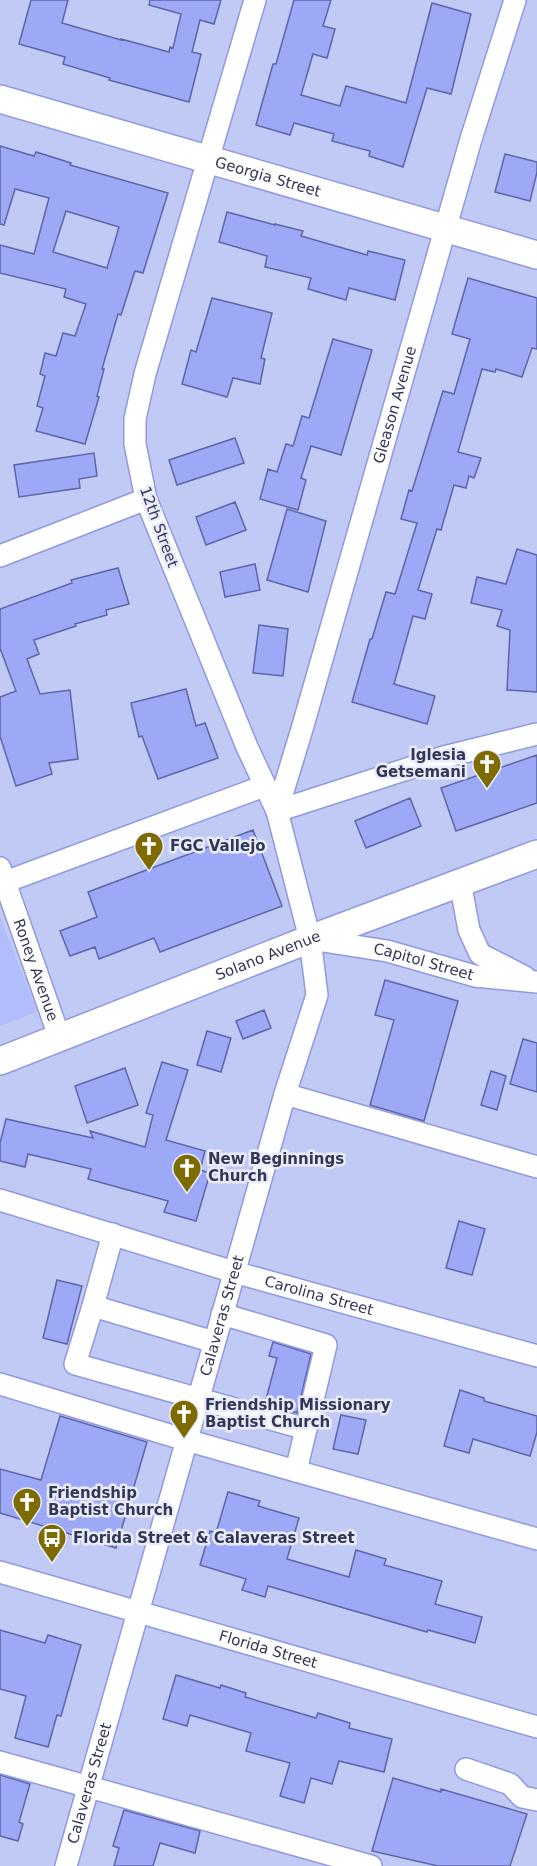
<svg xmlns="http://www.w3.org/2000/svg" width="537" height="1866" font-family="'DejaVu Sans',sans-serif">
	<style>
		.built { fill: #b2bdfd }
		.building { fill: #9da9f7; stroke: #5e66a8; stroke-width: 1.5; fill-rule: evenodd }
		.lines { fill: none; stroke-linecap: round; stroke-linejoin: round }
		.minor-casing { stroke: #8f9ae0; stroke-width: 24 }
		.major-casing { stroke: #8f9ae0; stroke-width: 30 }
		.minor { stroke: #fff; stroke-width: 21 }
		.major { stroke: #fff; stroke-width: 27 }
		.labels { text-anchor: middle; stroke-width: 5; stroke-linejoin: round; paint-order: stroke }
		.street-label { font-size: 15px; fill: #333755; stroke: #e9ecfb }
		.poi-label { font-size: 15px; font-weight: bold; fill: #333755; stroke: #e9ecfb; text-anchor: start }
	</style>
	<rect width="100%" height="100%" fill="#c1c9f5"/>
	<path class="built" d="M0 917 37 1012 0 1026Z"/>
	<path class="building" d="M31 0H68L62 23 121 40V39L169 52 170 47 173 48 181 14 149 5 150 0H221L214 24 200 20 192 52 201 54 189 102 109 80 110 78 63 64 65 57 19 44Z
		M294 0H331L323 26 335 29 327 58 313 54 301 95 340 106 346 86 406 103 432 3 471 14 451 94 427 88 403 167 369 156 370 151 332 141 334 134 294 123 290 135 256 125 273 64H276Z
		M0 146 34 156 36 152 71 163 70 165 168 193 143 273 135 271 121 315 118 314 102 369H104L97 396 99 397 85 444 36 431 43 408 37 406 45 376 40 374 45 353 56 356 63 333 75 336 86 304 64 297 66 289 0 273V245L34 254 49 198 15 189 4 225 0 224ZM66 211 119 227 107 268 53 252Z
		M505 154 537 162V172L530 201 495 192Z
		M227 212 275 225V224L303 231 301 236 367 255 368 251 405 260 395 300 349 288 346 300 308 289 311 278 265 267 267 256 219 242Z
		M468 278 537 298V349L532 348 522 377 496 369 495 372 482 369 458 452 481 458 474 478 469 476 466 488 454 485 441 530 437 529 418 590 432 594 425 619 413 616 394 684 435 696 427 724 352 702 370 639H372L386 592 395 594 417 523 401 519 409 490 412 491 443 391 454 394 470 339 452 334Z
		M212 298 272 313 261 358 265 359 260 384 233 378 227 397 182 384 191 350 196 352Z
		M333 339 372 350 341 455 311 446 301 478 306 480 298 510 260 499 268 469 277 472 286 444 293 446 302 416 309 418Z
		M235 438 244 463 177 485 169 460Z
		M94 453 97 476 79 479 80 488 19 497 14 465Z
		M235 502 246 530 206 545 196 517Z
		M287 509 326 521 308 592 267 580Z
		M517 549 537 555V692L507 690 510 630 497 626 502 610 471 603 477 577 506 584Z
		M255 564 260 590 225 597 220 572Z
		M118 568 129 604 106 610 107 615 75 624 76 626 34 640 39 654 27 659 40 694 70 690 78 759 49 763 52 774 16 786 0 736V697L16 691 0 648V609L72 583 71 580Z
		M259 625 288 629 283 676 253 673Z
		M186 689 196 726 205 723 218 758 158 779 142 736 139 737 131 703Z
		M537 755V803L456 831 441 788Z
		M410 798 421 826 366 848 355 821Z
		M253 830 282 906 160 952 154 938 99 959 95 947 70 956 60 931 97 917 88 892Z
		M385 980 458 1001 424 1121 370 1105 394 1020 375 1015Z
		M264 1010 271 1028 243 1039 236 1021Z
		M207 1031 231 1038 221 1072 197 1065Z
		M523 1039 537 1043V1092L510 1084Z
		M162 1062 188 1070 166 1140 205 1151 200 1170 210 1173 196 1221 164 1212 168 1201 88 1179 91 1169 28 1154 25 1167 0 1161V1143L6 1119 93 1138 90 1131 145 1147 153 1115 146 1113Z
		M125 1068 138 1105 87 1123 75 1086Z
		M491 1071 506 1076 497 1110 481 1105Z
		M459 1221 485 1229 472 1275 446 1268Z
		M57 1280 82 1286 67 1344 43 1338Z
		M273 1342 311 1354 297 1413 265 1403 277 1358 269 1356Z
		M460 1390 484 1398V1401L537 1416V1432L530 1456 473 1439 469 1453 444 1446Z
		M341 1415 366 1420 358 1454 333 1449Z
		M60 1416 147 1442 116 1548 0 1513V1469L41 1480Z
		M228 1492 260 1501 258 1506 299 1518 287 1559 349 1577 356 1550 386 1559 384 1565 442 1581 435 1604 482 1617 475 1643 428 1630 427 1632 268 1586 265 1597 242 1590 246 1579 200 1565 210 1531 216 1533Z
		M0 1630 45 1643 48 1635 81 1645 61 1716 57 1715 48 1747 15 1738 26 1696 0 1689Z
		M176 1675 220 1688 221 1685 246 1693 245 1697 316 1718 318 1713 350 1723 349 1728 392 1739 384 1772 339 1761 332 1784 311 1778 304 1803 280 1796 290 1763 246 1751 251 1733 190 1715 187 1726 163 1719Z
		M0 1775 30 1784 19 1822 23 1824 18 1841 0 1836Z
		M393 1778 441 1792V1789L527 1814 510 1866H438L372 1851Z
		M124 1810 200 1831 195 1853 160 1843 153 1866H114L119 1848 113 1846Z"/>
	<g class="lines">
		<g class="minor-casing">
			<g id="minor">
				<path d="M0 556 146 499"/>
				<path id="s1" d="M277 811 302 729 471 139 515 0"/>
				<path d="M277 811 444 757 537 734"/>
				<path id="s2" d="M0 868 60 1039"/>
				<path d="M5 882 264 786"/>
				<path d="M460 882 469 930 480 954 525 977"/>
				<path id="s3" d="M310 939 387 951 475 976 537 982"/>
				<path d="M285 1094 537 1167"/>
				<path id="s4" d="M0 1200 234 1272 537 1356"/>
				<path d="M93 1306 113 1234"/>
				<path d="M222 1314 326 1345 296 1471"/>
				<path d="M214 1342 93 1306 75 1364 306 1429"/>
				<path d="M0 1384 186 1440 537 1539"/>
				<path id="s5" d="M0 1572 537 1727"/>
				<path d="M0 1762 371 1866"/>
				<path d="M466 1769 510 1784 522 1797 537 1800"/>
				<path id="s6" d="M66 1866 285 1094 317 995 310 939 277 811 247 747 146 499 135 444V419L145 374 255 0"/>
			</g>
		</g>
		<g class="major-casing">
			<g id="major">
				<path id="s7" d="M0 99 537 255"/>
				<path id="s8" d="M0 1061 310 939 537 854"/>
			</g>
		</g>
		<use href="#minor" class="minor"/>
		<use href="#major" class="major"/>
	</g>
	<defs>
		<g id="church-pin" transform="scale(1.5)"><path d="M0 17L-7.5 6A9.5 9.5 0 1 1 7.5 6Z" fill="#7d6a01" stroke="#e9ecfb"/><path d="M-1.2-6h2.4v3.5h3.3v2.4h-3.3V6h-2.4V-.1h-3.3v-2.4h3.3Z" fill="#fff"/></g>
		<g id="bus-pin" transform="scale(1.5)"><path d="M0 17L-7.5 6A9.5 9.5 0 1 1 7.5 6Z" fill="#7d6a01" stroke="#e9ecfb"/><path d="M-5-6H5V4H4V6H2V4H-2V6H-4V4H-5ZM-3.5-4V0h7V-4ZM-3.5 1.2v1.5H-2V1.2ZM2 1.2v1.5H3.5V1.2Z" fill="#fff"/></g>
	</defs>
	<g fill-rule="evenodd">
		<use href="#church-pin" x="487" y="764"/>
		<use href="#church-pin" x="149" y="846"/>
		<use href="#church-pin" x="187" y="1168"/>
		<use href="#church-pin" x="184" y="1414"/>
		<use href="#church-pin" x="27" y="1502"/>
		<use href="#bus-pin" x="52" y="1538"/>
	</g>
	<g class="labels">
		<g class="street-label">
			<text dy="5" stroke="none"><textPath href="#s7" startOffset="279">Georgia Street</textPath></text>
			<text dy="5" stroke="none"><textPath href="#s1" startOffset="423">Gleason Avenue</textPath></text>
			<text transform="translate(159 527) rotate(70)" y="5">12th Street</text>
			<text dy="5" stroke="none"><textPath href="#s8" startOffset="288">Solano Avenue</textPath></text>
			<text dy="5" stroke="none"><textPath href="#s3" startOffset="116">Capitol Street</textPath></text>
			<text dy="5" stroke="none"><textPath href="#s2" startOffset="108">Roney Avenue</textPath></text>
			<text dy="5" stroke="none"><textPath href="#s4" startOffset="333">Carolina Street</textPath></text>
			<text dy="5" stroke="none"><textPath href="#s6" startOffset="572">Calaveras Street</textPath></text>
			<text dy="5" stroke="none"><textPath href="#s5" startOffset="279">Florida Street</textPath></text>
			<text dy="5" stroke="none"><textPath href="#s6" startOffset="86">Calaveras Street</textPath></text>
		</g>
		<g class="poi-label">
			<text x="466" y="760" text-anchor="end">Iglesia<tspan x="466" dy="17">Getsemani</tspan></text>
			<text x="170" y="851">FGC Vallejo</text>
			<text x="208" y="1164">New Beginnings<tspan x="208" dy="17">Church</tspan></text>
			<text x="205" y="1410">Friendship Missionary<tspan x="205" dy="17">Baptist Church</tspan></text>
			<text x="48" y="1498">Friendship<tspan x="48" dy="17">Baptist Church</tspan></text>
			<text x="73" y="1543">Florida Street &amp; Calaveras Street</text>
		</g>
	</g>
</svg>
